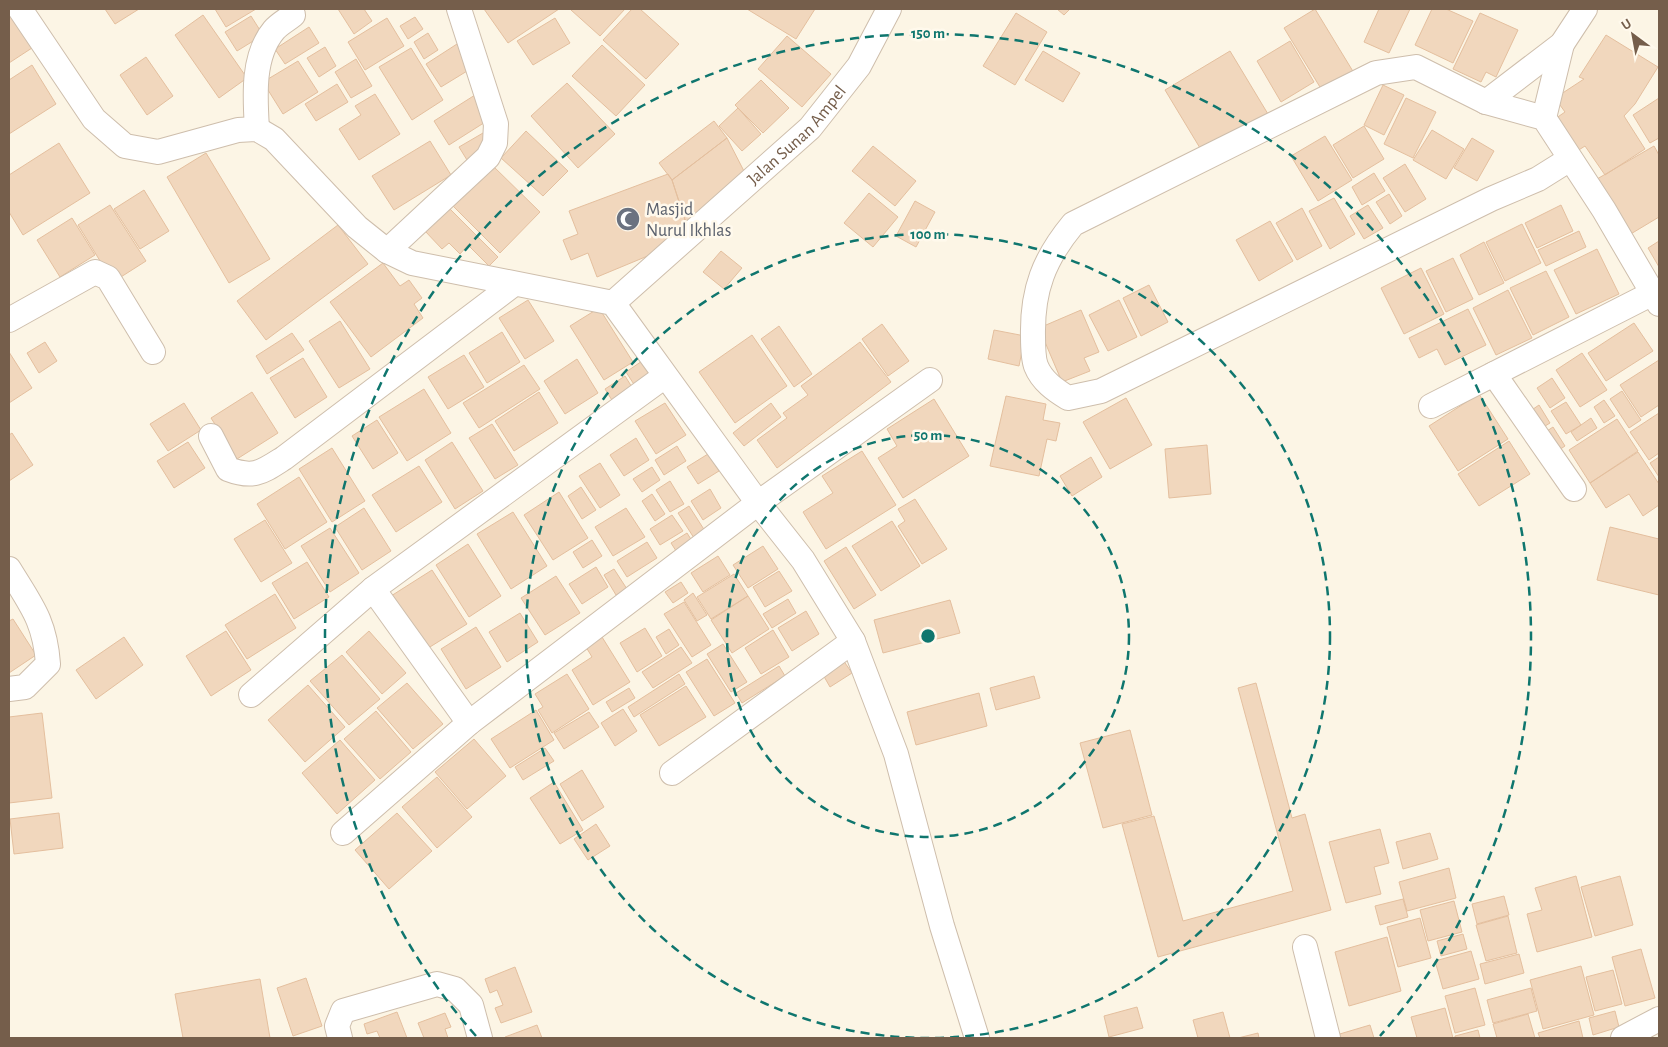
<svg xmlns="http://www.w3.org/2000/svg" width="1668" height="1047" font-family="'Alegreya Sans',sans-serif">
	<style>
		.building { fill: #f1d7bd; stroke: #e4bf9e }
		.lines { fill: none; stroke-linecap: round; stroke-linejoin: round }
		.minor-casing { stroke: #cebeac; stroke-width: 26 }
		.minor { stroke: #fff; stroke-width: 24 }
		.ring { fill: none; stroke: #0f766e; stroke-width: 2.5; stroke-dasharray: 9 6 }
		.labels { text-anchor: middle; stroke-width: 5; stroke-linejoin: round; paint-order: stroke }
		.street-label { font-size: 18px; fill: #755e4b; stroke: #fff9ec }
		.worship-label { font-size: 18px; fill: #5b616d; stroke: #fff9ec; text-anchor: start }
		.centre { fill: #0f766e; stroke: #fff9ec; stroke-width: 2.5 }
		.ring-label { font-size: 15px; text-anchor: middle; font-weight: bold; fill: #0f766e; stroke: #fff9ec; stroke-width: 5; stroke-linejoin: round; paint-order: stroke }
	</style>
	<rect width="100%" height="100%" fill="#fcf5e5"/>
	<path class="building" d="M105 9H139L115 24Z
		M215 9H256L226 27Z
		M338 9H364L372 21 354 34Z
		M484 9H559L508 43Z
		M572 9H625L600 36 571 10Z
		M632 9H640L679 44 646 79 603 40Z
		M747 9H815L796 39Z
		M1057 9H1070L1064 15Z
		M1315 9 1354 73 1323 92 1284 28Z
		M1379 9H1410L1389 53 1364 42Z
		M1432 9H1446L1473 21 1453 63 1415 45Z
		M13 10 35 46 9 63V13Z
		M1016 13 1047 32 1015 85 983 66Z
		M1480 13 1518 30 1496 77 1486 72 1481 82 1453 69Z
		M203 15 247 78 219 98 175 35Z
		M251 16 263 35 237 51 225 32Z
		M415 17 423 29 408 39 400 26Z
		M387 18 404 46 365 70 348 42Z
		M555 18 570 43 533 65 517 41Z
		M309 27 319 43 285 64 275 49Z
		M428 33 438 50 424 59 414 42Z
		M1606 35 1658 67 1635 104 1624 116 1645 149 1605 175 1585 146 1571 155 1549 123 1565 112 1555 98 1584 79 1579 77Z
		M787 36 831 74 802 107 758 69Z
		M1290 41 1314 82 1281 102 1257 61Z
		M457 44 472 68 441 87 426 64Z
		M602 45 645 85 616 116 572 76Z
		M325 47 336 66 319 77 307 58Z
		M411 48 443 100 412 120 379 67Z
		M1043 51 1080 73 1063 102 1025 80Z
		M1230 51 1268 114 1203 153 1165 90Z
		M146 57 173 96 147 115 120 75Z
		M356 59 372 86 351 98 335 72Z
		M298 61 318 92 283 114 263 82Z
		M32 65 56 104 9 134V80Z
		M761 80 789 108 763 133 735 105Z
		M567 83 615 134 578 168 531 116Z
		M337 84 348 102 316 121 305 104Z
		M1383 85 1404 95 1384 135 1364 125Z
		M375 94 400 134 359 160 339 129 361 115 355 106Z
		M475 95 490 119 449 145 434 121Z
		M1406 98 1436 112 1413 158 1384 144Z
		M1659 98V138L1650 143 1633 115Z
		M738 108 761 134 742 151 719 126Z
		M714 121 727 138 672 180 659 163Z
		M1364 126 1384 159 1353 178 1333 145Z
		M1432 130 1464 149 1446 179 1413 160Z
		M526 131 568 171 543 196 501 158Z
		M483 133 490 145 467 160 459 147Z
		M1325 136 1352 180 1318 201 1291 156Z
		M727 138 746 175 687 226 672 180Z
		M1472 138 1494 151 1477 181 1454 168Z
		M430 141 451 175 394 210 372 176Z
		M59 143 90 193 23 235 9 212V175Z
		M873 146 916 181 895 206 852 171Z
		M1654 146 1659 155V217L1629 235 1597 179Z
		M206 153 270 259 229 283 167 177Z
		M1405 164 1426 199 1405 212 1383 178Z
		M492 165 540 212 500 253 452 205Z
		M1374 173 1385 191 1362 205 1352 187Z
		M668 174 672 180 687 226 650 255 597 277 588 253 571 260 563 240 578 234 569 211Z
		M144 190 169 231 140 249 114 209Z
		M869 193 898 217 873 247 844 223Z
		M1389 194 1402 216 1390 224 1376 202Z
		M1334 198 1355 234 1330 249 1309 211Z
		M915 201 935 212 916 247 896 236Z
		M110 205 146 261 113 282 78 225Z
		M1368 205 1383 228 1364 239 1350 216Z
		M1561 205 1573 231 1537 248 1525 223Z
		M449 208 498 257 489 266 468 245 460 254 449 243 442 249 425 231Z
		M1302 208 1322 246 1297 260 1276 223Z
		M72 218 95 255 60 277 37 240Z
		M1270 221 1293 261 1259 281 1236 240Z
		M1522 224 1541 263 1505 281 1486 242Z
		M338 225 368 264 266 340 237 301Z
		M1579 231 1586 247 1546 266 1538 250Z
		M1659 241V267L1648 248Z
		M1484 242 1504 283 1479 295 1460 255Z
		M1597 249 1619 294 1576 314 1554 270Z
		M721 251 742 268 724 289 703 272Z
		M1453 258 1473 299 1446 312 1426 271Z
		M383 263 400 286 409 280 422 298 414 304 423 318 371 357 330 302Z
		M1421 268 1444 314 1404 334 1381 288Z
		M1546 271 1569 317 1533 335 1510 288Z
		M1149 285 1168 322 1141 336 1123 298Z
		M1508 290 1532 338 1496 355 1473 308Z
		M528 300 554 341 525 359 499 318Z
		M1119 300 1137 337 1108 351 1089 315Z
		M599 308 633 362 604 380 570 326Z
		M1468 309 1486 345 1445 365 1437 349 1419 358 1409 338Z
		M1081 310 1099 352 1084 358 1090 371 1062 382 1039 328Z
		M340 321 370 369 339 388 309 341Z
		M1634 323 1653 351 1606 381 1588 353Z
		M882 324 909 361 888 376 862 339Z
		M779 326 812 374 794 387 761 339Z
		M994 330 1025 336 1019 366 988 359Z
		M502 332 520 362 487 383 469 353Z
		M292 333 304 350 267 374 256 356Z
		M752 335 787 386 735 423 699 372Z
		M45 342 57 361 39 373 27 353Z
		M860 342 891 382 777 468 757 440 787 418 783 413 808 395 801 386Z
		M9 352 32 388 9 403Z
		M1582 353 1607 390 1580 407 1556 370Z
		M464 355 484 387 448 409 428 377Z
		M303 358 327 397 295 418 270 378Z
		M577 359 598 393 565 414 544 381Z
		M645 359 656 377 637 389 626 372Z
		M1659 360V405L1641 417 1620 385Z
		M524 365 540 389 479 428 463 403Z
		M625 376 635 392 615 405 605 389Z
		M1552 378 1565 398 1550 408 1537 388Z
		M424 389 451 433 407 461 379 417Z
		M1622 391 1641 420 1629 428 1610 399Z
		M252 392 278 433 237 459 211 418Z
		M539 392 558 423 514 451 495 421Z
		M1479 394 1508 439 1458 471 1429 426Z
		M1006 396 1046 404 1043 420 1060 423 1056 441 1047 439 1039 476 990 466Z
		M1126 398 1152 445 1110 469 1083 422Z
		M934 399 969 456 903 498 878 458 897 446 887 429Z
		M1604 400 1615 416 1604 423 1594 407Z
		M1566 402 1581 425 1566 434 1551 411Z
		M184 403 201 430 168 451 150 424Z
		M665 403 686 435 656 454 635 421Z
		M771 403 781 417 744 446 733 433Z
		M1539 405 1550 423 1537 431 1526 414Z
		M1659 413V453L1649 460 1630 432Z
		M1591 418 1597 428 1577 441 1571 432Z
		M1617 419 1638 451 1590 483 1569 450Z
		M377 420 398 453 373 469 352 436Z
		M492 424 518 465 495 479 469 438Z
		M1553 427 1565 446 1553 454 1541 435Z
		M12 433 33 465 9 481V435Z
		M636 438 649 460 624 476 610 455Z
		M1509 441 1530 474 1479 506 1458 474Z
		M188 442 205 468 174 488 157 461Z
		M452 442 483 491 455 509 425 460Z
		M1207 445 1211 494 1169 498 1165 449Z
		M677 446 686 461 664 475 655 460Z
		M332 448 365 501 332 522 299 469Z
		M862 451 896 505 826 549 803 512 833 493 822 476Z
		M1638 452 1659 484V505L1643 516 1629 494 1606 508 1590 483Z
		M708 454 719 471 698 484 687 467Z
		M1091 457 1102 477 1072 496 1060 476Z
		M1659 457V477L1650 463Z
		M600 463 620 495 600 508 579 476Z
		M419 466 442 502 396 532 372 495Z
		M652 467 660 480 642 492 633 479Z
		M299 477 327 522 285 549 257 504Z
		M670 481 684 504 670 512 656 490Z
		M581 487 596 510 582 519 568 496Z
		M710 489 721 508 703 520 691 501Z
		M559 492 588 538 553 560 524 515Z
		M652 494 665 514 655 521 642 501Z
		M915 499 947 549 922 564 898 526 905 521 898 509Z
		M689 506 705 531 694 538 678 513Z
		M364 508 391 551 362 570 335 527Z
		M626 508 645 537 613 556 595 527Z
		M513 512 547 566 511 589 477 534Z
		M672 515 683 531 660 545 650 529Z
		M265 520 292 563 261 582 234 539Z
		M892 521 920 566 881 591 852 546Z
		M1610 527 1659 539V595L1597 580Z
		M330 528 359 573 330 592 301 546Z
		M687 533 694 544 678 554 671 543Z
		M592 540 602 556 583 568 573 552Z
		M647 542 657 558 627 577 617 561Z
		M468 544 501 596 469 617 436 565Z
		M763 546 778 569 748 588 733 565Z
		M846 547 876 595 854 609 824 561Z
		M718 556 730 575 703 592 691 573Z
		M307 562 329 597 294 619 272 583Z
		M596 567 608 587 582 604 569 584Z
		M614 569 627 589 616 595 604 575Z
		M432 570 467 624 425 650 391 596Z
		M779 571 792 591 765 607 753 587Z
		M734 574 748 596 711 619 697 597Z
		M556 576 580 613 545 635 521 598Z
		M681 582 688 593 673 603 665 592Z
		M693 593 707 615 697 621 684 600Z
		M275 594 296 628 247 659 225 625Z
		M748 596 769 629 732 653 711 620Z
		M788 599 796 613 772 628 763 614Z
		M950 600 960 633 883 653 874 620Z
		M684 602 711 645 692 657 664 614Z
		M806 611 819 634 792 651 778 628Z
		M520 613 538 642 507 662 489 632Z
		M13 619 36 655 9 673V621Z
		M476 627 501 667 466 689 441 649Z
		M645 628 662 656 637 672 620 643Z
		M669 629 679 645 666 654 656 637Z
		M773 630 789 657 761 674 745 648Z
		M226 631 251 670 211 696 186 656Z
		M369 631 406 673 382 694 346 652Z
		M124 637 143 665 96 699 76 670Z
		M602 637 630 682 593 705 572 670 592 657 586 647Z
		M723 644 747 682 731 692 707 654Z
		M681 647 692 663 653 688 642 672Z
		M342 655 380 699 349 725 310 681Z
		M707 659 735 703 714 716 686 672Z
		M843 660 852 673 830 687 822 673Z
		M779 666 785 676 742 703 736 693Z
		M567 674 589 709 552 733 538 710 543 707 535 694Z
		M679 674 685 684 634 717 628 707Z
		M1034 676 1040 698 996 710 990 688Z
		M407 683 443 724 413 749 377 708Z
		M1256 683 1292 818 1305 814 1331 910 1158 957 1122 824 1154 816 1183 921 1293 891 1238 688Z
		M308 685 345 727 305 762 268 720Z
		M686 686 706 717 659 746 640 715Z
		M629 688 635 698 612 712 606 702Z
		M979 693 987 726 916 745 907 712Z
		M623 709 637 731 615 746 601 723Z
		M536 710 554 740 510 768 491 739Z
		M376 711 411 752 380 779 344 739Z
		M589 712 599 727 564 749 554 733Z
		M42 713 52 798 9 803V717Z
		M1130 730 1152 815 1103 828 1080 743Z
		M474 739 506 776 467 809 435 772Z
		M340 740 375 780 337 814 302 773Z
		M545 748 554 761 523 780 515 767Z
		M582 770 604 807 582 821 560 784Z
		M437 777 472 817 437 848 402 807Z
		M554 782 583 830 560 844 530 798Z
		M59 813 63 848 14 854 10 819Z
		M397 813 432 851 389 889 355 850Z
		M596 824 610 846 588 860 574 839Z
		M1380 829 1389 863 1374 867 1381 894 1346 903 1329 842Z
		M1430 833 1438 859 1403 869 1396 842Z
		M1449 868 1456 898 1407 911 1399 882Z
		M1576 876 1592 937 1537 952 1527 914 1542 910 1535 888Z
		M1620 876 1633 925 1595 936 1581 887Z
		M1504 896 1509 915 1477 924 1472 904Z
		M1403 899 1408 917 1380 925 1375 906Z
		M1454 901 1462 932 1428 941 1420 910Z
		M1508 916 1517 953 1486 961 1476 925Z
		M1420 918 1431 958 1398 967 1387 927Z
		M1463 934 1467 949 1441 956 1437 941Z
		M1387 937 1401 991 1349 1006 1335 952Z
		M1641 949 1655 998 1625 1006 1612 957Z
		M1471 951 1479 979 1443 989 1435 961Z
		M1519 954 1524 973 1485 984 1480 964Z
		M1581 966 1594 1015 1543 1029 1530 980Z
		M515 967 532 1012 501 1023 495 1008 503 1005 497 990 490 993 485 979Z
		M1613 970 1622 1004 1595 1011 1586 977Z
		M306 978 322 1026 293 1036 277 988Z
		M260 979 270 1038H183L175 994Z
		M1475 988 1485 1025 1455 1033 1445 996Z
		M1531 988 1537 1011 1493 1023 1487 1000Z
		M1137 1007 1143 1028 1109 1037 1104 1016Z
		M1445 1008 1453 1038H1417L1411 1017Z
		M1615 1011 1619 1027 1593 1035 1589 1018Z
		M397 1012 407 1038H380L377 1031 367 1034 364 1024Z
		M1223 1012 1230 1038H1198L1193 1020Z
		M445 1013 451 1027 445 1029 448 1038H424L418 1023Z
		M1528 1014 1535 1038H1497L1493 1024Z
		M1579 1021 1583 1038H1540L1538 1033Z
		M537 1025 542 1038H505V1037Z
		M1370 1025 1374 1038H1333V1036Z
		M1478 1030 1480 1038H1455V1036Z
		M1258 1033 1259 1038H1238Z"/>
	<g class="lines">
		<g class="minor-casing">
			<g id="minor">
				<path d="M20 9 94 119 125 146 158 152 238 130 257 129 274 139 357 227 387 251 412 263 613 303 758 503 803 560 853 641 896 754 942 926 977 1038"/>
				<path d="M1486 102 1562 44 1585 9"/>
				<path d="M1544 118 1562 44"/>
				<path d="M257 129C255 97 252 56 274 30 279 24 287 20 293 15"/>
				<path d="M1570 159 1538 179 1491 199 1101 391 1068 398C1055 390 1042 381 1036 366 1033 358 1033 345 1033 336 1032 290 1044 259 1073 224L1376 73 1416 67 1486 102 1544 118 1604 210 1659 304"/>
				<path d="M387 251 488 157 495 143 496 124 459 9"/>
				<path id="s1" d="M613 303 810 128 859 66 889 9"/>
				<path d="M9 320 95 272 108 278 153 352"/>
				<path d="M1494 374 1574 489"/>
				<path d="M1431 406 1653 293"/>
				<path d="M211 436 228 469C254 479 262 472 284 458L514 284"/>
				<path d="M9 569C31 605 45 621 48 664L25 687 9 689"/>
				<path d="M373 589 469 723"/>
				<path d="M251 695 373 589 665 376"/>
				<path d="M672 773 853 641"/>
				<path d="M343 833 469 723 758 503 930 380"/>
				<path d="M1305 947 1328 1038"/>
				<path d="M340 1038 337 1026 343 1011 437 984 455 989 471 1005 480 1038"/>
				<path d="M1623 1038 1659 1019"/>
			</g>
		</g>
		<use href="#minor" class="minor"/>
	</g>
	<g class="ring">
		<circle cx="928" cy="636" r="201"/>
		<circle cx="928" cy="636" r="402"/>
		<path d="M476 1036A603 603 0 1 1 1380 1036"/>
	</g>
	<defs>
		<g id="mosque-disc" transform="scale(1.25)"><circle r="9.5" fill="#6b7280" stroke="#fff9ec"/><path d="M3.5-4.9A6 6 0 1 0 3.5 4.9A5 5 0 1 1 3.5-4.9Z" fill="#fff"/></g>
	</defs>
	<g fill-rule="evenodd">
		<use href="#mosque-disc" x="628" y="219"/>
	</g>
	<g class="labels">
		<g class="street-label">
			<text dy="6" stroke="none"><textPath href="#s1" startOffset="249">Jalan Sunan Ampel</textPath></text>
		</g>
		<g class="worship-label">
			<text x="646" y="215">Masjid<tspan x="646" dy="21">Nurul Ikhlas</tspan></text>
		</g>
	</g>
	<circle cx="928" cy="636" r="8" class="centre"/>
	<g class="ring-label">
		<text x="928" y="38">150 m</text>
		<text x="928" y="239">100 m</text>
		<text x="928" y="440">50 m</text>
	</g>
	<rect width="1668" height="1047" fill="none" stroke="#755e4b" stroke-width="20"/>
	<g transform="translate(1633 35) rotate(328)" stroke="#fff9ec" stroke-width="4" paint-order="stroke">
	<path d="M0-4L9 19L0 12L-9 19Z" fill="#755e4b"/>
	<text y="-8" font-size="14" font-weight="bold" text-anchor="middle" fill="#755e4b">U</text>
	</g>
</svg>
